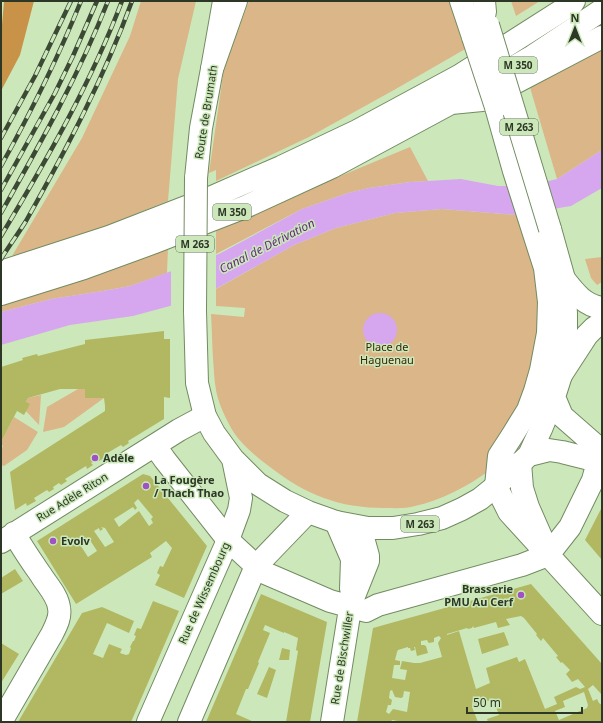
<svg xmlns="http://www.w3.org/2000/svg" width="603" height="723" font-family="'Noto Sans',sans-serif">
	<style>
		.green { fill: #dab688 }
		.forest { fill: #c89348 }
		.water { fill: #d6a7ef }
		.pier { fill: #cce8bb }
		.building { fill: #b1b861; fill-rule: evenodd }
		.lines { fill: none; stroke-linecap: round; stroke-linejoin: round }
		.minor-casing { stroke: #728b61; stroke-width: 24 }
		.major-casing { stroke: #728b61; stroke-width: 24 }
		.highway-casing { stroke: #728b61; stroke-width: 24 }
		.minor { stroke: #fff; stroke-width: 22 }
		.major { stroke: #fff; stroke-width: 22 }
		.highway { stroke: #fff; stroke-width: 22 }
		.rail-casing { stroke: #3c4934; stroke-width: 4.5 }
		.rail { stroke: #cce8bb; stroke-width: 3; stroke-dasharray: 9; stroke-linecap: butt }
		.minor-bridge-casing { stroke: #728b61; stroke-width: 24; stroke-linecap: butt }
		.major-bridge-casing { stroke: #728b61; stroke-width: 24; stroke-linecap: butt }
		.minor-bridge { stroke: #fff; stroke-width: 22 }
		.major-bridge { stroke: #fff; stroke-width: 22 }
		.poi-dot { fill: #9f52c4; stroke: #cce8bb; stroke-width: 1.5 }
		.labels { text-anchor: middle; stroke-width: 3; stroke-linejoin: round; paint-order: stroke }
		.shield { fill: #cce8bb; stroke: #5c6c52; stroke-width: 1 }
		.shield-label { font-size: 10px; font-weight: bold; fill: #2c3725 }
		.street-label { font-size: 11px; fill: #2c3725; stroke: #cce8bb }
		.park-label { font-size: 11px; fill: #3a2403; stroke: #cce8bb }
		.poi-label { font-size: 11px; font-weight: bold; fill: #2c3725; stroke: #cce8bb; text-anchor: start }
		.water-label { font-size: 12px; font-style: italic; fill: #632a7e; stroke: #cce8bb }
	</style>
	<rect width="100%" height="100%" fill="#cce8bb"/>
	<path class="green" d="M141 1H196L178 79 168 201 79 237 12 256 82 138 130 36Z
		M249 1H452L467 48 394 90 309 137 216 181V170L209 173 224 68Z
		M511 1H540L516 16Z
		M602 30V150L557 179 529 84Z
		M410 147 428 181 410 182 369 188 348 193 302 209 216 254V230L302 192Z
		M442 209 517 215 543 273 535 374 489 471C466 487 442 500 415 506 406 509 394 508 385 508 339 508 306 495 270 467 255 456 237 441 229 424 223 413 218 401 216 390 214 380 214 369 213 359 212 344 212 329 211 314L244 317 245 308 216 306V289L294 245 336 228 395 213Z
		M168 248 167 273 130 286 103 291 51 299 1 312V305L75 283Z
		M602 257V282L597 285 591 278 585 259Z
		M78 389H98L104 398 64 427 43 432 47 407Z
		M41 395 39 425 23 408 28 398Z
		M14 417 38 432 27 450 4 466 1 465V450L3 446 1 444V442Z"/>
	<path class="forest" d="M4 1H34L20 55 1 91V36Z"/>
	<path class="water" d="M602 150V188L571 206 517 215 442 209 395 213 336 228 294 245 212 291 170 306 133 316 70 325 1 345V312L51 299 103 291 130 286 219 254 302 209 348 193 369 188 410 182 461 179 498 186H527L557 179Z
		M363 330a17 17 0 1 1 34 0a17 17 0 1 1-34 0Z"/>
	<path class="pier" d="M216 252V291L171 307V269Z"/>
	<path class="building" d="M164 331V339H170V398L164 397V419L128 441 129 443 123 447 121 445 104 455 106 457 99 461 98 459 91 463 93 465 87 469 86 466 65 479 67 481 61 485 59 483 53 487 54 489 49 492 47 490 34 498 36 501 27 506 26 503 15 510 10 472 105 411V406L104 398H85V389H60L28 398 26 402 30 404 24 415 17 411 1 442V367L23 360 22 358 37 354 38 356 85 344V340Z
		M143 474 150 476 207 546 184 598 155 585 160 575 157 573 160 566 163 567 172 548 166 541 150 553 152 557 76 604 37 541ZM138 499 153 517 151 519 153 523 149 526 139 511 119 527 114 519 133 507 135 510 137 508 134 503ZM101 527 105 528 114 542 105 547 94 531 99 528 100 531 103 529ZM88 537 97 551 88 557 79 543 82 541 84 544 88 542 86 539Z
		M602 507V560L585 540Z
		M15 569 23 581 1 594V578Z
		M531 584 602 664V695L593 685 588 689 593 701 597 699 599 703 602 705V722H488L487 719 499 715 493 699 472 707 478 722H403L392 720 391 722H357L373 628ZM521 616 524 618 537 634 536 635 541 641 543 638 558 656 556 657 561 663 562 662 570 670 566 674 572 682 578 679 585 687 580 689 576 687 554 697 557 704 545 709 525 659 519 662 517 657 486 668 490 683 476 689 459 631 447 635V634L467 628 468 629 472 628 473 626 474 628 496 622 498 628 510 625 506 619ZM439 636 441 638 438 643 442 657 420 663H414L402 661 400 669 407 670 405 680 392 678 394 665H400V661L395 660 397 652 398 650 408 647V648H410L411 651 415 650 414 647H415L417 656 428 653 426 646 424 645H421V641L427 640 428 642 429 643 434 642V638ZM392 690 395 697 401 698 403 697 404 691 410 692 407 712 393 709 389 714 386 712 388 705H391L392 700 389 698 390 691ZM584 692 588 705 587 708 559 720 555 711 565 707 563 701Z
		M261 594 327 622 310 722H286L298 651 296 650 298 638 284 632V633L265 625 263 630 270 633 258 662 259 663 248 689H246L236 714 254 722H206Z
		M153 601 179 611 131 722H18L82 613 102 607 134 621 129 633 107 623 93 654 103 658 109 644 122 649 120 653 126 655 129 654 131 648 130 647 133 641H134L136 636 134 635 137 628 141 629Z
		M504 632 509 645 482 654 478 639Z
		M1 643 19 654 1 683Z
		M282 648 290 650 289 660H279Z
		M269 667 276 670 267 698 257 694Z"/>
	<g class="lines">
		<g class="minor-casing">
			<path id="minor" d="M461 1 473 37
				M496 107 514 171 545 268 549 302 548 333 541 370 535 391 528 410 512 436 499 456 496 486 509 512 602 614
				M564 279C575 293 584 305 602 308
				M561 375 587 335 594 328 602 323
				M155 446 165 460 228 540 256 566 265 573 330 601 366 611 378 605 522 565 548 555 570 527 593 480 598 462
				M520 463 522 488 528 507 542 539
				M336 522 352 559 351 589
				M1 542 179 430 205 416
				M1 722 52 634C56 626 61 617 59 608 58 596 47 585 41 575 32 562 22 548 14 533
				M332 722 349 615 350 606 368 561V556L360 527"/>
		</g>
		<g class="major-casing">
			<path id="major" d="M451 103 533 56 602 10
				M196 178 201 128 212 69 236 1
				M195 311 197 383 205 416 214 433 233 459 258 484 285 501 308 512 336 522 368 528H393L418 524 442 518 462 509 480 499 496 486 529 455 541 429 554 397 561 375 566 343V314L564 279 550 229
				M554 397 562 416 602 451
				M529 455 549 450 562 452 602 462
				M148 722 228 540 239 510 241 498 233 459
				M189 722 256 566 308 512"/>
		</g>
		<g class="highway-casing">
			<path id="highway" d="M484 1 485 12
				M212 69 224 1
				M1 272 109 237 212 197 281 167 357 131 459 76 572 4 574 1
				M1 294 84 268 155 242 245 207 332 167 451 103 482 100 602 37"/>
		</g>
		<use href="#minor" class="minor"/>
		<use href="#major" class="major"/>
		<use href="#highway" class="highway"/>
		<g class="rail-casing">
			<path id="rail" d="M1 138 35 76 71 1
				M1 166C31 112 58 58 81 1
				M1 190 55 93 73 56 97 1
				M1 213C40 144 79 75 108 1
				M1 236C46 161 91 83 122 1
				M1 259C9 246 18 234 26 221 66 150 104 78 132 1"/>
		</g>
		<use href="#rail" class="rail"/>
		<g class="minor-bridge-casing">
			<path id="minor-bridge" d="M473 37 496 107"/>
		</g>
		<g class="major-bridge-casing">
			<path id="major-bridge" d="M488 25 550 229
				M195 311 196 178"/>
		</g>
		<use href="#minor-bridge" class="minor-bridge"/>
		<use href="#major-bridge" class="major-bridge"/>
	</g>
	<g class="poi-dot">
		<circle cx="95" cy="458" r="4"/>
		<circle cx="146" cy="486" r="4"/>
		<circle cx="53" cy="541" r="4"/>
		<circle cx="521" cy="595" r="4"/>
	</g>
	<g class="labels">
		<g class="shield">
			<rect x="499" y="57" width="38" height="16" rx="3"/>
			<rect x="500" y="119" width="38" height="16" rx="3"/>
			<rect x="213" y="204" width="38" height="16" rx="3"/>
			<rect x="176" y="236" width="38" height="16" rx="3"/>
			<rect x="401" y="516" width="38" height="16" rx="3"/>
		</g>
		<g class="shield-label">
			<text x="518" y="69">M 350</text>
			<text x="519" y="131">M 263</text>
			<text x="232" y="216">M 350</text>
			<text x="195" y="248">M 263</text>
			<text x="420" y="528">M 263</text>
		</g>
		<g class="street-label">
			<text transform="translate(206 112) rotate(-81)" y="4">Route de Brumath</text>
			<text transform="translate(72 497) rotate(-32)" y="4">Rue Adèle Riton</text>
			<text transform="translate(204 593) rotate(-66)" y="4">Rue de Wissembourg</text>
			<text transform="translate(342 658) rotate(-81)" y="4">Rue de Bischwiller</text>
		</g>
		<g class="park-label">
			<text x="387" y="351">Place de<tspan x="387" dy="13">Haguenau</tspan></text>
		</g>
		<g class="poi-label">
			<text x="103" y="462">Adèle</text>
			<text x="154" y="484">La Fougère<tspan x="154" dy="13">/ Thach Thao</tspan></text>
			<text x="61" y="545">Evolv</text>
			<text x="513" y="593" text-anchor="end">Brasserie<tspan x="513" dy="13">PMU Au Cerf</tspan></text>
		</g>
		<g class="water-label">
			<text transform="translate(267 246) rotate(-27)" y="4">Canal de Dérivation</text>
		</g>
	</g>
	<rect width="603" height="723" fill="none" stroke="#2c3725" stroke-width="4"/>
	<g transform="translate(575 28)" stroke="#cce8bb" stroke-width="3" paint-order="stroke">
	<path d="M0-3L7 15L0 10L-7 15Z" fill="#2c3725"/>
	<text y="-6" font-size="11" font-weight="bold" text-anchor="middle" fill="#2c3725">N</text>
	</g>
	<path d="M467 707v6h115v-6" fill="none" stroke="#2c3725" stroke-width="2"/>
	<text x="473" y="707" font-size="12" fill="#2c3725" stroke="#cce8bb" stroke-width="3" paint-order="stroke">50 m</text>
</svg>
